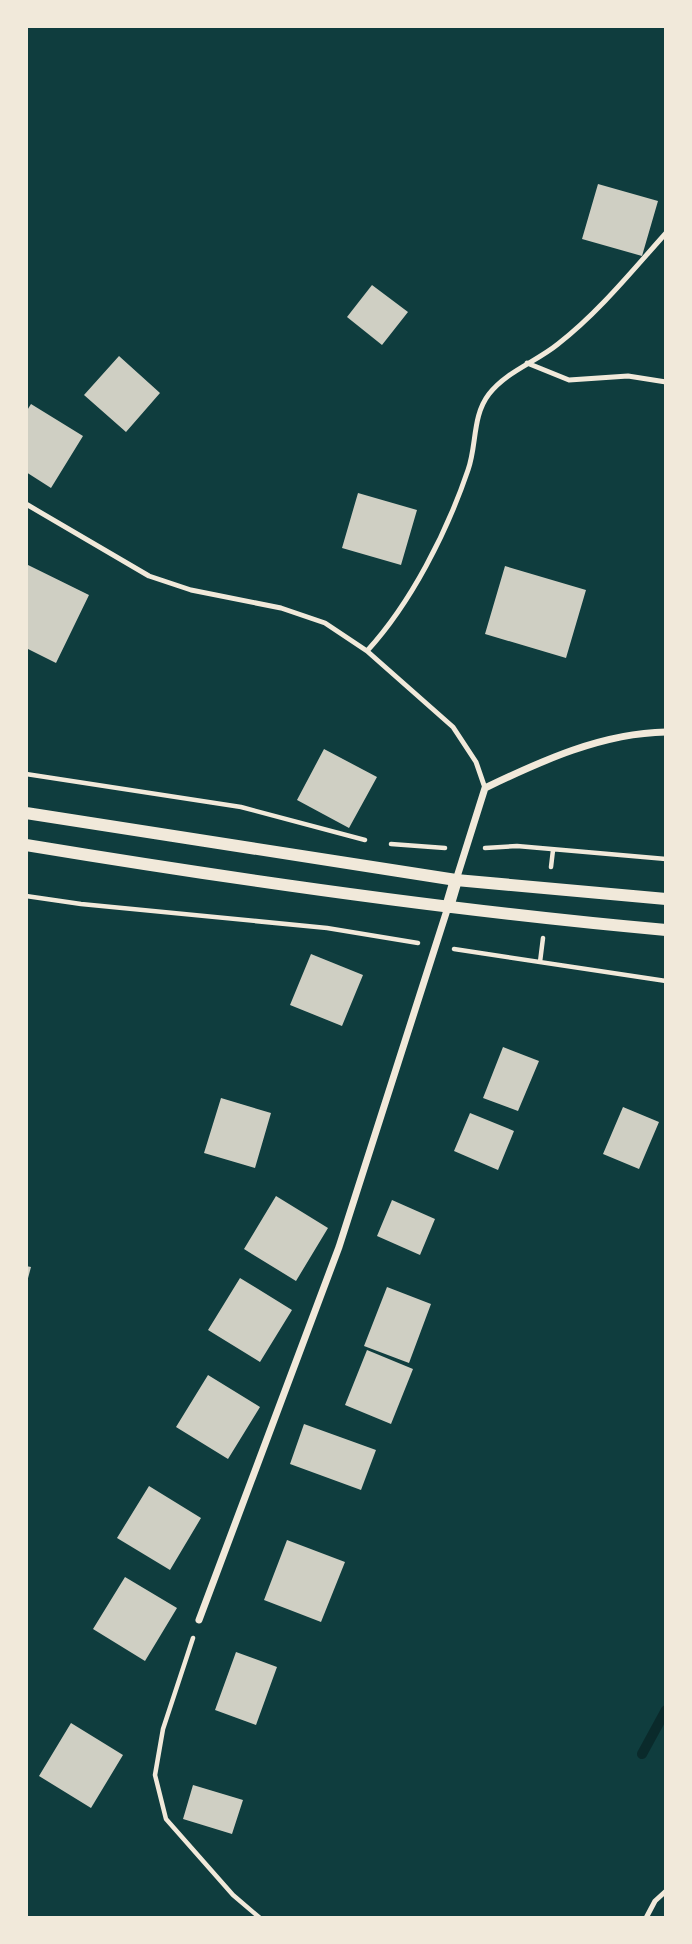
<svg xmlns="http://www.w3.org/2000/svg" width="692" height="1944" font-family="Mulish,sans-serif">
	<style>
		.lines { fill: none; stroke-linecap: round; stroke-linejoin: round }
		.stream { stroke: #0a2a2b; stroke-width: 10 }
		.building { fill: #cfcfc3 }
		.path { stroke: #f1e9da; stroke-width: 4.5 }
		.service { stroke: #f1e9da; stroke-width: 5 }
		.minor { stroke: #f1e9da; stroke-width: 7 }
		.tertiary { stroke: #f1e9da; stroke-width: 12 }
	</style>
	<rect width="100%" height="100%" fill="#0f3d3e"/>
	<g class="lines">
		<path class="stream" d="M642 1754 666 1710"/>
	</g>
	<path class="building" d="M598 184 658 201 642 256 582 239Z
		M372 285 408 312 382 345 347 317Z
		M119 356 160 393 126 432 84 395Z
		M31 404 83 436 51 488 26 472V412Z
		M358 493 417 510 401 565 342 548Z
		M26 564 89 595 56 663 26 648Z
		M505 566 586 590 566 658 485 634Z
		M324 749 377 777 349 828 297 800Z
		M311 954 363 975 342 1026 290 1005Z
		M503 1047 539 1061 518 1111 483 1098Z
		M221 1098 271 1113 255 1168 204 1153Z
		M623 1107 659 1122 639 1169 603 1154Z
		M470 1113 514 1131 498 1170 454 1151Z
		M276 1196 328 1228 296 1281 244 1249Z
		M392 1200 435 1219 420 1255 377 1236Z
		M26 1266 31 1267 27 1282H26Z
		M240 1278 292 1310 260 1362 208 1330Z
		M387 1287 431 1304 409 1363 364 1346Z
		M367 1350 413 1369 391 1424 345 1405Z
		M208 1375 260 1407 228 1459 176 1427Z
		M304 1424 376 1450 361 1490 290 1464Z
		M149 1486 201 1518 170 1570 117 1538Z
		M287 1540 345 1562 321 1622 264 1600Z
		M125 1577 177 1608 145 1661 93 1629Z
		M236 1652 277 1667 256 1725 215 1710Z
		M71 1723 123 1755 91 1808 39 1776Z
		M193 1785 243 1800 232 1834 183 1819Z"/>
	<g class="lines">
		<path class="path" d="M26 774 241 807 365 840
			M391 844 445 848
			M485 848 517 846 666 859
			M551 867 553 850
			M26 896 81 904 327 928 418 943
			M454 949 666 981
			M540 962 543 938
			M193 1638 163 1729 155 1775 166 1819 233 1895 260 1918"/>
		<path class="service" d="M527 363 569 380 628 376 666 382
			M26 504 149 576 191 590 281 608 325 623 367 651 453 727 476 762 485 788
			M367 651C411 603 447 532 468 470 477 445 472 416 489 394 507 371 536 362 558 344 598 313 632 271 666 233
			M646 1918 655 1901 666 1891"/>
		<path class="minor" d="M456 880 485 788C541 761 602 733 666 732
			M199 1620 339 1247 448 907"/>
		<path class="tertiary" d="M26 813 456 880 666 899
			M26 845C238 880 452 911 666 930
			M448 907 456 880"/>
	</g>
	<rect width="692" height="1944" fill="none" stroke="#f1e9da" stroke-width="56"/>
</svg>
